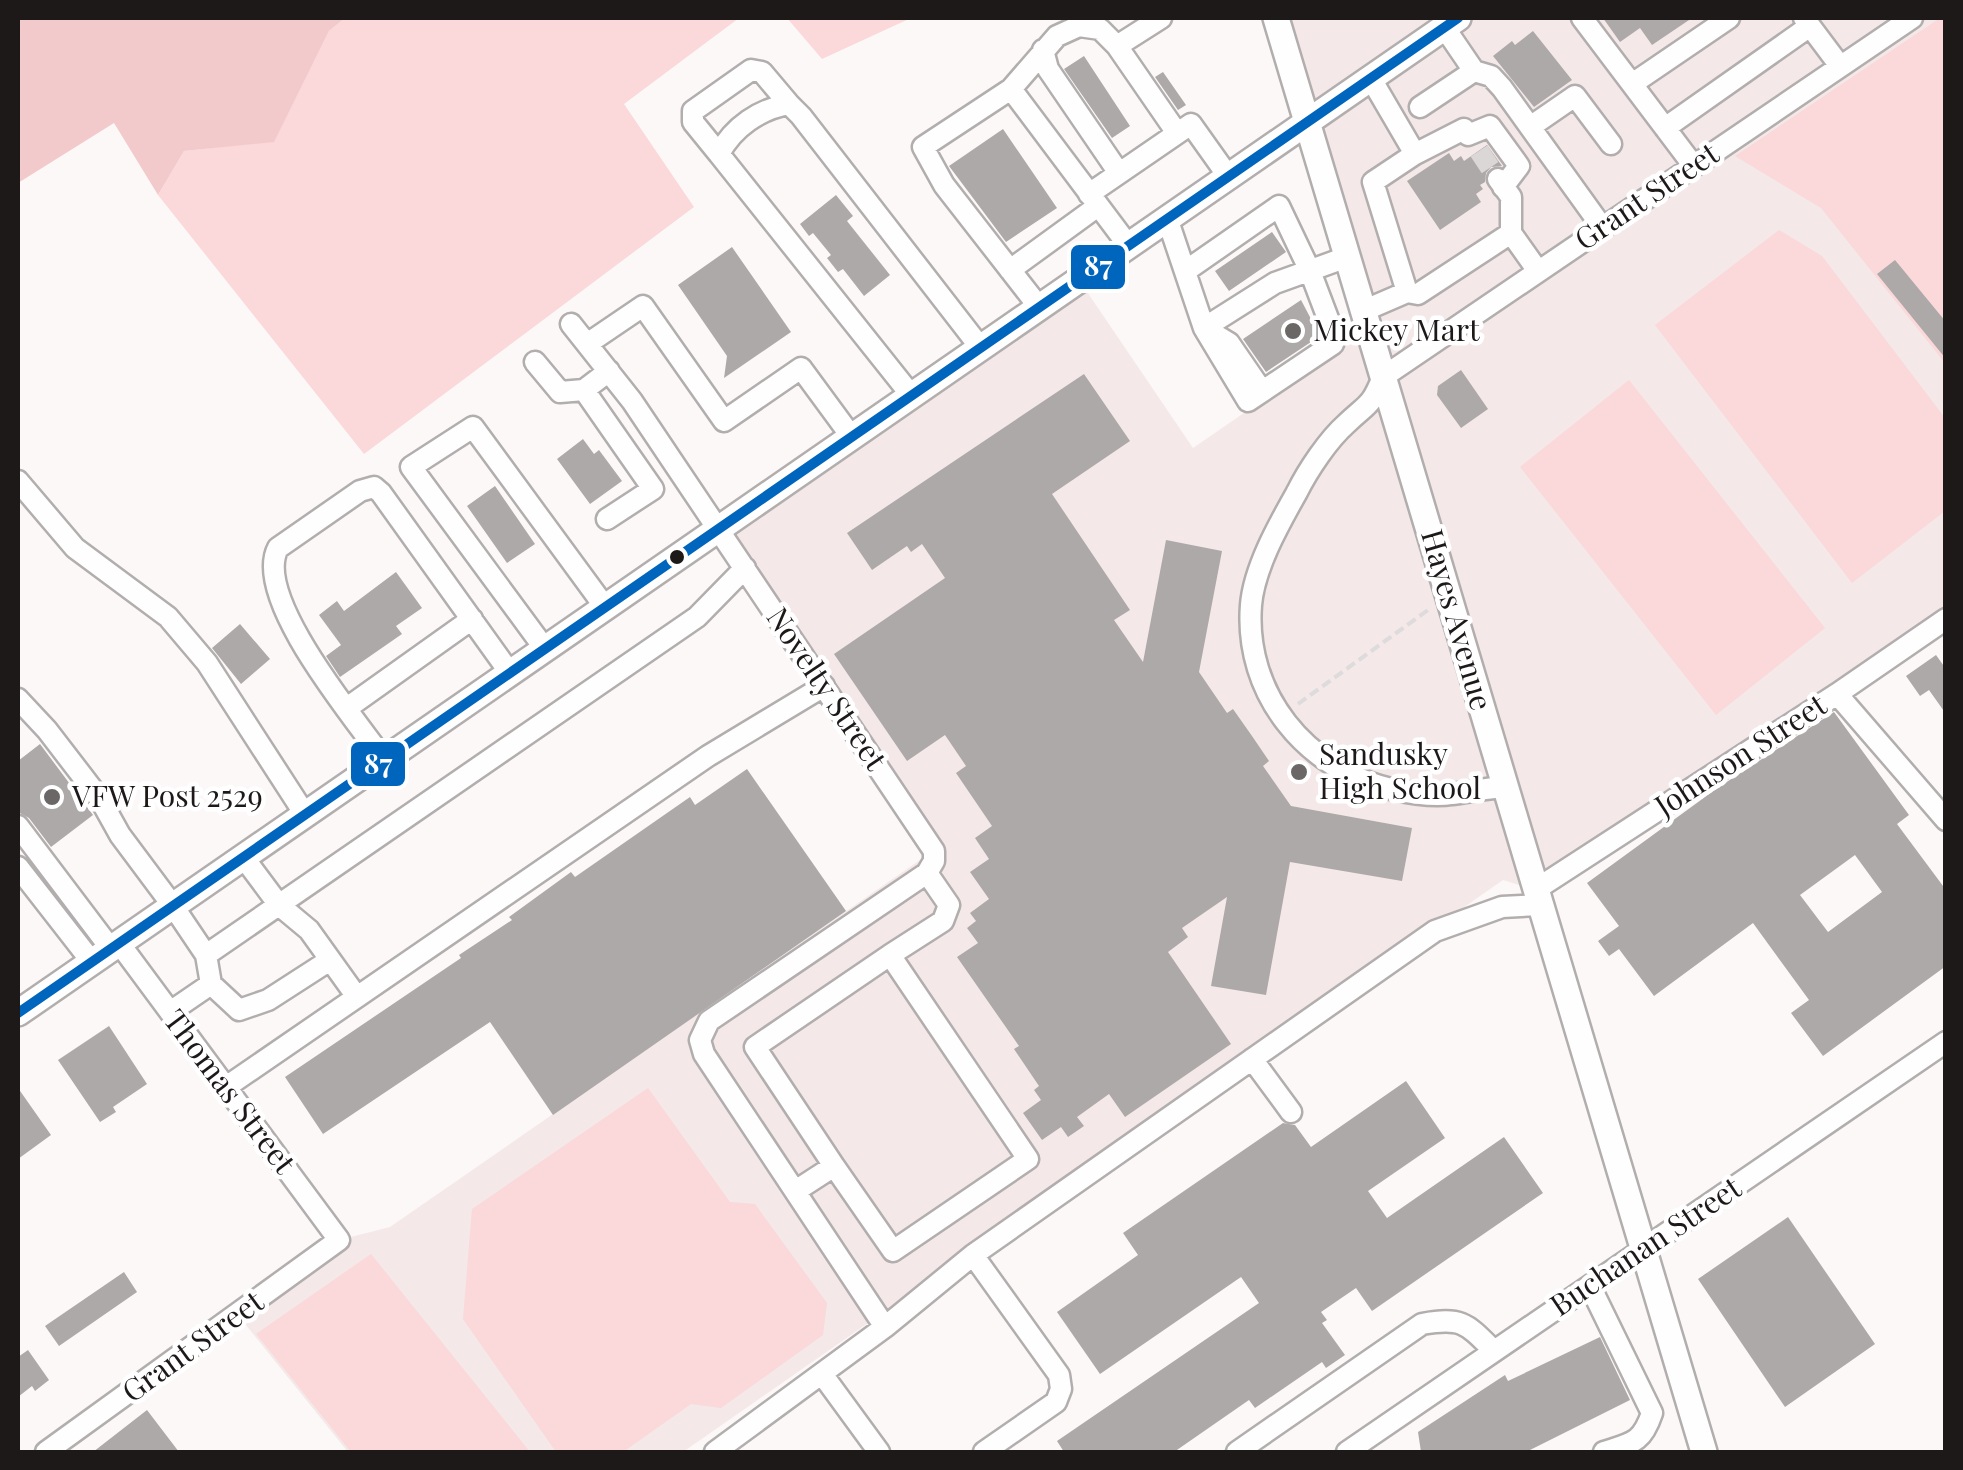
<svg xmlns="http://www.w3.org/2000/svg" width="1963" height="1470" font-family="'Playfair Display',serif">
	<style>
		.built { fill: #f4e8e8 }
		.green { fill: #fbd8d9 }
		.forest { fill: #f2cacb }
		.building { fill: #ada9a9; fill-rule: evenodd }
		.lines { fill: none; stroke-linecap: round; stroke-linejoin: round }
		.minor-tunnel { stroke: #dbd7d7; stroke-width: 20; stroke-dasharray: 20 10; stroke-linecap: butt }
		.minor-casing { stroke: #b2aeae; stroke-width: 25 }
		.major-casing { stroke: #b2aeae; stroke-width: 30 }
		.path { stroke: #dddbdb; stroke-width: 4; stroke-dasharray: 10 5; stroke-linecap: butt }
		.minor { stroke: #fffefe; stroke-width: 20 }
		.major { stroke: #fffefe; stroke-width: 25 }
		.bus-1-casing { stroke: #fff; stroke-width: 18 }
		.bus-1 { stroke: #0065bd; stroke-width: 10 }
		.poi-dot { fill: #6b6767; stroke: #fff; stroke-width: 4 }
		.bus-dot { fill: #1d1919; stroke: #fff; stroke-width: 4 }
		.labels { text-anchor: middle; stroke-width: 9; stroke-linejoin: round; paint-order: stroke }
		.street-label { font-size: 30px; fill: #1d1919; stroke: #fff }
		.poi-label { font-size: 30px; fill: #1d1919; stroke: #fff; text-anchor: start }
		.line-badge { stroke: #fff; stroke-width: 4 }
		.badge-label { font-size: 28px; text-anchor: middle; font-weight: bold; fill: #fff }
	</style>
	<rect width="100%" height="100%" fill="#fcf8f8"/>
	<path class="built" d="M1284 18H1945V619L1535 890 1503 880 683 1452H348L238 1315 339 1240 390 1227 933 851 718 527 1079 280 1193 448 1368 328Z"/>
	<path class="green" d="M345 18H739L624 104 694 207 364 454 158 195 184 151 274 141 329 31Z
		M787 18H911L822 59Z
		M1940 18H1945V363L1821 208 1735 156Z
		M1779 230 1822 256 1945 418V511L1852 583 1655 325Z
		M1629 380 1825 628 1716 715 1520 467Z
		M648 1088 730 1202 755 1204 827 1303 823 1335 721 1408 691 1404 623 1452H556L463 1319 472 1209Z
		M371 1254 530 1452H351L256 1334Z"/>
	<path class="forest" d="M18 18H345L329 31 274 142 184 151 158 195 114 123 18 183Z"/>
	<path class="building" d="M1603 18H1692L1652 45 1640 28 1620 42Z
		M1533 31 1572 80 1534 107 1493 56 1512 41 1515 45Z
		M1084 56 1130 126 1112 138 1064 69Z
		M1163 72 1186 105 1178 110 1155 77Z
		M1003 129 1057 208 1006 242 949 166Z
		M1487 145 1502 166 1491 167 1486 173 1485 182 1480 185 1483 189 1476 194 1481 202 1440 230 1407 181 1449 153 1454 161 1461 156 1464 161Z
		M836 195 853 216 847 221 890 275 864 296 843 269 838 272 827 258 831 255 813 233 809 236 800 224Z
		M1272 232 1286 252 1229 291 1215 271Z
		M732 247 791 332 724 378 727 356 678 285Z
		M1895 260 1946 322V359L1877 274Z
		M1301 300 1320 336 1266 372 1243 339Z
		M1461 370 1488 409 1461 428 1437 395 1438 386Z
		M1084 374 1130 441 1052 494 1130 610 1114 620 1143 662 1166 540 1222 551 1199 672 1227 713 1233 709 1252 736 1269 761 1263 766 1291 806 1412 828 1402 881 1290 862 1266 995 1211 986 1227 897 1182 928 1188 937 1168 952 1231 1044 1125 1117 1109 1094 1077 1117 1084 1126 1068 1137 1061 1127 1042 1140 1023 1113 1041 1100 1034 1090 1039 1086 1014 1049 1019 1046 957 957 978 943 967 928 976 921 970 913 989 899 970 872 989 859 975 838 992 826 956 773 966 766 945 735 907 761 834 654 945 578 922 544 911 552 907 546 872 570 847 533Z
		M583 439 594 454 599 450 622 481 590 504 557 459Z
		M495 486 535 544 507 563 467 506Z
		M396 572 422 608 396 626 402 634 340 677 326 656 341 645 319 615 337 601 344 611Z
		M240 624 270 659 241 684 212 648Z
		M1936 655 1946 669V714L1929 690 1920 696 1906 676Z
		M1834 712 1909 815 1897 824 1946 890V966L1823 1056 1791 1013 1809 1000 1753 923 1654 996 1619 949 1609 956 1598 941 1619 926 1587 883 1716 789ZM1855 855 1882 892 1828 932 1800 895Z
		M40 744 93 815 51 847 29 818 18 812V761Z
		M747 769 846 911 553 1115 490 1022 323 1134 285 1077 461 958 459 955 512 920 509 917 571 872 575 877 690 797 695 805Z
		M109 1026 147 1084 113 1107 116 1112 100 1122 58 1060Z
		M1406 1081 1445 1138 1368 1191 1387 1218 1504 1137 1543 1193 1372 1311 1356 1288 1321 1312 1327 1320 1322 1323 1345 1355 1326 1368 1322 1362 1255 1408 1249 1400 1174 1452H1064L1057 1441 1259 1303 1241 1277 1100 1374 1057 1312 1138 1255 1123 1233 1283 1123 1295 1125 1311 1147Z
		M18 1088 51 1135 18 1159Z
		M1788 1217 1875 1344 1785 1407 1698 1279Z
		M124 1272 137 1292 59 1346 45 1326Z
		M1600 1337 1630 1400 1526 1452H1421L1418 1432 1505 1375 1508 1381Z
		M28 1350 49 1380 35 1391 32 1386 18 1397V1357Z
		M147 1410 179 1452H93Z"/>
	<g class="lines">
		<path class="minor-tunnel" d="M1479 151 1495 175"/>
		<g class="minor-casing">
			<path id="minor" d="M1582 18 1693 165
				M1804 18 1840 66
				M1117 46 1161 18
				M1043 50 1048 69 1119 173
				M1474 71 1491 76 1502 88 1602 227
				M1370 77 1415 154 1373 182 1407 292 1418 294 1511 233 1538 271
				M1632 84 1729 18
				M1011 89 1057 36 1079 26 1100 29 1117 46 1177 133
				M1420 107 1474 71 1444 27
				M1530 127 1575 96 1611 144
				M1665 128 1810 26
				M719 154 693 122V111L751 70 762 72 789 104
				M1415 154 1464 129 1468 135 1490 126 1519 166 1503 187
				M1498 179 1511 197V233
				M1089 194 1191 124 1228 176
				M1167 218 1204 328 1248 401 1333 344 1335 337 1310 271 1279 206 1187 270
				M1010 270 1098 206
				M1039 307 944 185 923 147 1011 89 1128 245
				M1363 311 1407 292
				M571 324 632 401 934 851V861L927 873 709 1021 700 1040 704 1054 885 1327
				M587 344 643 306 724 421 801 368 851 436
				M535 362 560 392 584 390
				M1262 391 1229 343 1204 328 1275 283 1347 257
				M911 395 719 154C733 127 760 109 789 104L801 116 980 347
				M18 481 75 548 168 617 207 663 306 816
				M607 519 653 489 584 390 609 371
				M545 649 411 467 473 427 605 607
				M1837 694 1946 820
				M18 699 47 730 100 799 120 835 173 906 206 955 211 984 170 1012
				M347 708 472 619
				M385 761C355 719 252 597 278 548L360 491 374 487 381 493 510 673
				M1505 787C1487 788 1470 792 1452 794 1434 797 1409 793 1391 789 1306 769 1244 694 1251 605 1254 568 1279 524 1297 492 1308 470 1328 440 1346 424 1369 402 1370 408 1383 377L1912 18
				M18 826 111 949
				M244 858 279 905 309 930 357 997
				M18 867 92 962
				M1535 890 1837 694 1946 619
				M206 955 697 617 745 568
				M211 984 239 1010 268 1000 330 960
				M1252 1059 1291 1112
				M226 1087 708 756 824 686
				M834 1166 755 1047 890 955
				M797 1190 834 1166 893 1251 1028 1159 890 955 943 921 949 905 927 873
				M973 1255 1059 1375 1061 1389 1056 1402 984 1452
				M1590 1286 1652 1413C1642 1443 1632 1443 1604 1452
				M822 1374 879 1452
				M46 1452 339 1240 119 943
				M715 1452 885 1327 973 1255 1435 931 1502 907 1539 905
				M1237 1452 1422 1324C1462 1317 1466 1323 1494 1351
				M1347 1452 1946 1042"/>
		</g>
		<g class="major-casing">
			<path id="major" d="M1276 18 1704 1452
				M18 1013 1458 18"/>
		</g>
		<path class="path" d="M1298 704 1428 610"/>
		<use href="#minor" class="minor"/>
		<use href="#major" class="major"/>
		<g class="bus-1-casing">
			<path id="bus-1" d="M18 1013 1458 18"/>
		</g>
		<use href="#bus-1" class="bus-1"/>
	</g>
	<g class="poi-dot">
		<circle cx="1293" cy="331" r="10"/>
		<circle cx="1299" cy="772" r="10"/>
		<circle cx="52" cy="797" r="10"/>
	</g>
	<circle class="bus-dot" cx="677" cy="557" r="9"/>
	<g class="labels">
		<g class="street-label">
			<text transform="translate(1647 197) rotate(-34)" y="10">Grant Street</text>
			<text transform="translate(1456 620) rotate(74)" y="10">Hayes Avenue</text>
			<text transform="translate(826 689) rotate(56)" y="10">Novelty Street</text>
			<text transform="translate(1741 756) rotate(-33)" y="10">Johnson Street</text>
			<text transform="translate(229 1092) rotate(53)" y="10">Thomas Street</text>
			<text transform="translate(1646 1247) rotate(-34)" y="10">Buchanan Street</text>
			<text transform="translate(193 1347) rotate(-36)" y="10">Grant Street</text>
		</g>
		<g class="poi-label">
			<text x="1313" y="341">Mickey Mart</text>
			<text x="1319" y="765">Sandusky<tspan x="1319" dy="34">High School</tspan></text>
			<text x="72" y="807">VFW Post 2529</text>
		</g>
	</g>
	<g class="line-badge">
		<rect x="1069" y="243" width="58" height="48" rx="10" fill="#0065bd"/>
		<rect x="349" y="740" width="58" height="48" rx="10" fill="#0065bd"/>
	</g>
	<g class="badge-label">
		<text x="1098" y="276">87</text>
		<text x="378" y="774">87</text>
	</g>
	<rect width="1963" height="1470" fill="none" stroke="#1d1919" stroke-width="40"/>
</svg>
